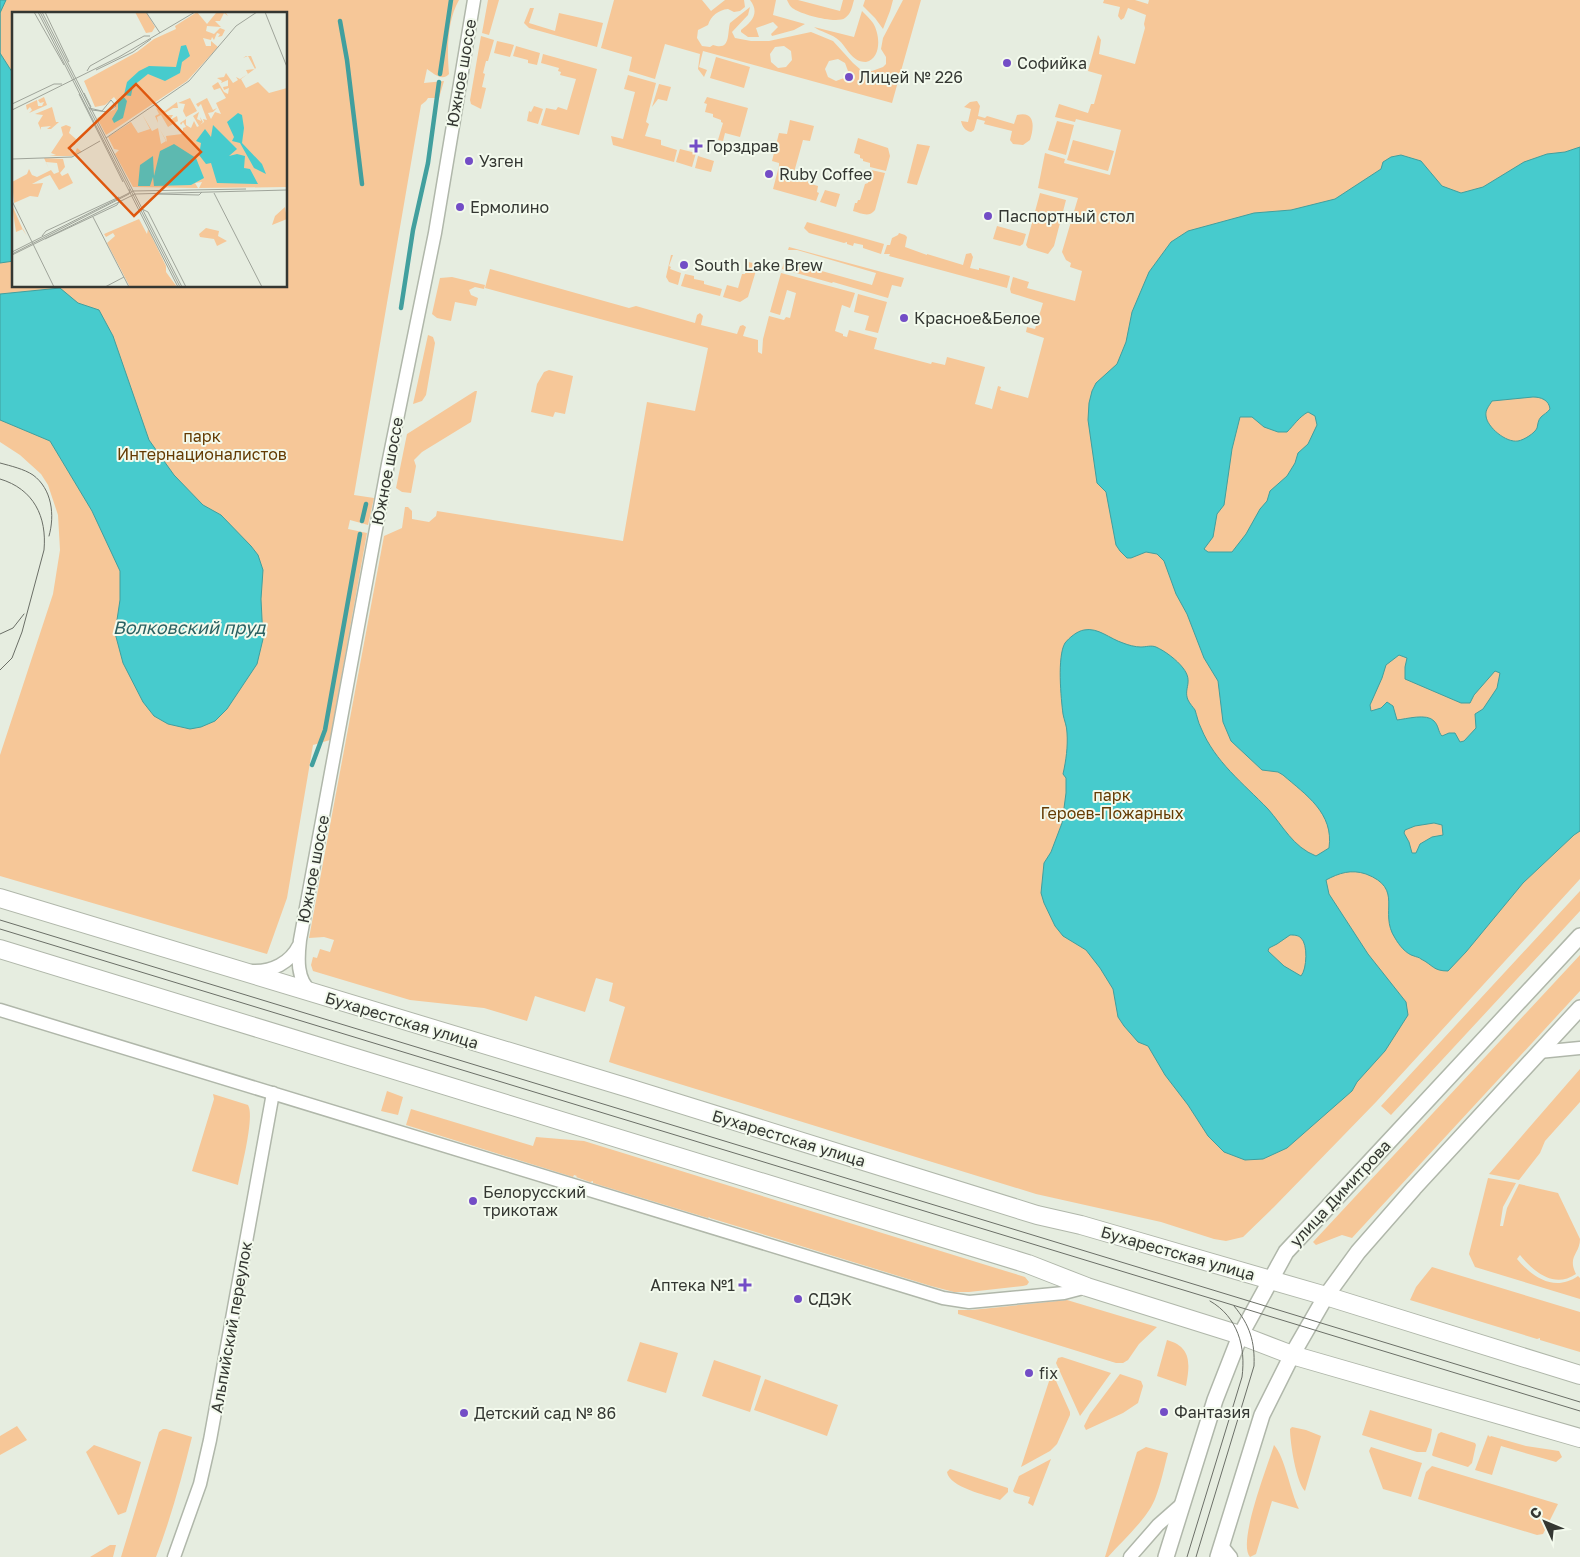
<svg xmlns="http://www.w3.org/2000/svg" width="1580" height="1557" font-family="'Golos Text',sans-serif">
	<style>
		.green { fill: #f6c798; fill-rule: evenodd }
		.water { fill: #47cbcd; stroke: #419f9e; fill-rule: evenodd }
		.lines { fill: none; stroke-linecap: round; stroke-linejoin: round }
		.stream { stroke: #419f9e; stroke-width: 4.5 }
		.minor-casing { stroke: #b0b7aa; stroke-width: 15 }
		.tertiary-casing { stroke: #b0b7aa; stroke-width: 18 }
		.secondary-casing { stroke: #b0b7aa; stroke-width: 20 }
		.minor { stroke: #fff; stroke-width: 12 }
		.tertiary { stroke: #fff; stroke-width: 15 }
		.secondary { stroke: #fff; stroke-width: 18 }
		.tram { stroke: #6b6f67; stroke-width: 1 }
		.poi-dot { fill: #734dc6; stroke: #f3faed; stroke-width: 2 }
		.labels { text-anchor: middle; stroke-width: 4; stroke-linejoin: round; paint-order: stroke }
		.poi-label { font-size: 16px; fill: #343732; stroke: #f3faed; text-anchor: start }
		.street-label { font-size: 16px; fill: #343732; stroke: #f3faed }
		.park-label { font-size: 16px; fill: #643b03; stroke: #f3faed }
		.water-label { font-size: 18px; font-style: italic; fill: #2b6162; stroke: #f3faed }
		.inset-road { fill: none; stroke: #9fa49a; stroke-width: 1 }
		.view { fill: #df570e; fill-opacity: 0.15; stroke: #df570e; stroke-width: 2.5 }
		.inset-edge { fill: none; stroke: #343732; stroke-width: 2.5 }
	</style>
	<rect width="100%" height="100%" fill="#e6ede0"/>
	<path class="green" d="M0 0H459C447 21 447 50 449 74 442 82 433 73 427 69L424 83 444 81 439 98H428L426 101 421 105 354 495 374 498 368 525 350 520 348 529 367 533 330 740 313 745 287 898 267 954 0 876V755L53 594 60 550 58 515 48 485 41 474 20 455 0 442ZM14 14H286V286H14Z
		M488 0H499L489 35 482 33Z
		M614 0H702L711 11 725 0H744L745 7 740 11 734 12 728 9C718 10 711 16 708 25L698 30 697 38 702 46 710 47 713 45C731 51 727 34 730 23L750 7 748 15 732 32 735 38 751 41H769L811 32 833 41 853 63 861 70 872 71 883 67 886 64V57L881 49 883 38 903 0H921L892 103 703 51 699 67 707 70 704 77 698 69 700 54 665 44 655 79 629 71 632 57 601 48ZM784 46 791 51 792 60 786 67 778 68 771 62 770 54 775 47ZM838 59 845 63 848 71 844 78 836 81 828 77 825 69 829 61Z
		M750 0H776L773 15 805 24 794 30 772 36 771 34 778 27 773 22 756 28 759 37H748L741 32V30C752 22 760 13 750 0Z
		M787 0H798L840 11 843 0H854C852 7 851 14 845 18 837 24 803 15 794 9 790 7 789 4 787 0Z
		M865 0H893L890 11 883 29 875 18 863 6Z
		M1104 0H1135L1148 4 1149 0H1580V879L1376 1102 1274 1207 1243 1237 1226 1241 1214 1239 1161 1222 1036 1194 618 1065 609 1062 625 1007 609 1001 613 983 596 978 585 1012 535 996 527 1021 484 1008 410 1000 313 971 311 965 313 957 317 958 320 949 330 952 334 940 324 937 309 938 384 536 402 528 405 507H408L412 511V519L429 522 436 516 437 511 623 541 647 402 695 411 708 348 485 288 490 269 629 308 636 306 695 323 697 315 700 313 703 316 701 325 737 334 740 326 743 325 746 327 743 336 758 340V352L762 354 763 339 769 316 784 320 786 317 790 318 796 293 787 290 780 315 770 312 781 273 855 293 850 308 842 305 835 331 843 334V336L847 337 849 330 877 338 874 349 931 364 932 362 945 365 947 357 985 367 975 404 992 409 998 386 1001 387 1000 390 1028 398 1044 338 1026 332 1027 327 1035 329 1043 303 1011 293 1010 289 1013 277 1029 282 1027 288 1075 301 1082 271 1070 267 1071 263 1066 260 1062 252 1078 198 1038 188 1045 153 1065 159 1064 163 1110 175 1121 130 1076 119 1075 122 1055 117 1059 104 1088 113 1091 104H1094L1102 75 1088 71 1098 35 1101 40 1099 54 1135 64 1145 28 1144 24 1146 15 1128 8 1124 18 1121 20 1118 16 1120 7 1103 3Z
		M530 8H534L529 23 555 31 559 13 603 23 597 47 529 28 524 23Z
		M862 11C866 15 870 19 873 23 880 34 882 58 866 62 850 62 847 45 836 38 829 33 821 32 814 27L854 37Z
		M481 36 494 40 488 61H486L483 73 485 74 482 87 486 88 481 109 471 104 470 100Z
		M497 41 514 45 510 57 494 53Z
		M516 46 540 53 537 65 528 63V60L513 56Z
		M543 54 597 69 579 135 541 125 546 108 556 110 558 107 567 110 576 79 560 75 561 72 558 71 559 68 541 63Z
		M716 57 750 67 744 88 710 78Z
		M628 75 656 83 646 122 649 124 645 136 661 140V145L677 150 674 162 613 145 611 136 623 139 635 92 624 89Z
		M659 84 671 87 667 101 658 99 652 107Z
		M707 97 748 108 740 137 725 133 723 141 718 140 723 123 721 122V120L713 117V114L705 112 707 104 704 103Z
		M977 101 980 106 978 116 985 118 987 116 1014 124 1017 115C1036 110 1034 128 1030 140L1023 145 1013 144 1010 140 1012 131 984 124 985 121 977 119 974 130 971 132C965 131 962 126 961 121L968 122 971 109 964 107 970 102Z
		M534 106 543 109 538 124 527 121 529 111 531 112Z
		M790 120 814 126 810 141 803 140 793 176 795 177V179L808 181V183L818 186 817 192 819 193 816 201 773 189 779 166V163L772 161 779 133 787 134Z
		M1057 121 1074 125 1066 155 1048 150Z
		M858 138 888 148 890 156 886 171 870 167V163L863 161V159L860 158V155L854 153Z
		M1073 140 1114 151 1108 171 1067 160Z
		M917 144 930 146 917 185 907 183Z
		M680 149 696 153 692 167 676 162Z
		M698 156 714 161 711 172 695 168Z
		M871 170 885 173 875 210C869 218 861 213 853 211L855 203H857L858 200H860L865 184 868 183 872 171Z
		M825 190 840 194 836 207 820 202Z
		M1040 193 1066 200 1054 246 1048 254 1028 248 1026 245Z
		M807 222 884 244 881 254 863 248V245L854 243 853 246 847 244V242L844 243 809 233 804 228Z
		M997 226 1026 234 1023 244 1020 246 993 239Z
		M899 233 905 235 907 237 905 247 927 255V254L963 265 966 254 971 253 973 257 970 268 979 270V268L1010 276 1007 288 889 256 890 254H884L887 245H890L892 238 898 235Z
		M789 247 904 278 901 287 892 285 888 298 833 282 832 283 782 269 784 262 790 261 793 263 872 285 876 273 797 250H788Z
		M671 255H673L669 266 671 267 670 269 681 273 678 285 669 282 666 277Z
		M748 262 758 264 748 297 740 302 723 297 727 285 738 288 742 274H745Z
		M685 274 694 276V279L704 281V284L722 289 720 296 681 286Z
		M452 277 485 285 484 289 475 287 469 290 471 295 478 298 476 306 455 302 451 321 437 318 432 314 440 278Z
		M858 294 887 302 878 333 865 330 869 316 854 312Z
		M428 335 433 337 435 343 426 395 422 401 413 404Z
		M549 370 573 376 565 414 555 412 553 417 531 412 537 384 544 372Z
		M475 391H477L471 422 422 452 414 460 416 466 411 493 402 492 396 488 407 434Z
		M1580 891V911L1391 1115 1381 1106Z
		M1580 955V991L1352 1238 1342 1235 1316 1245 1313 1242Z
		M1580 1069V1102L1545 1141 1540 1153 1519 1180 1489 1174Z
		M387 1091 403 1097 398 1115 381 1111Z
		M213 1094 248 1105C255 1116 241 1169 238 1185L192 1171 214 1099Z
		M411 1109 533 1146 536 1137 584 1141 1025 1277 1029 1282 1027 1285 1023 1286 969 1292H954L931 1286 710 1218 709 1217 708 1218 593 1183V1181L590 1182 576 1177 577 1176 574 1175 573 1177 406 1125Z
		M1488 1178 1516 1183 1503 1207 1500 1226H1503L1507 1208 1519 1184 1558 1193 1580 1239C1580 1254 1567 1256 1576 1274 1554 1289 1534 1272 1520 1255L1517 1259C1533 1278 1555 1292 1578 1276L1580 1278V1299L1475 1267 1469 1254Z
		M1432 1267 1580 1312V1352L1540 1340V1338L1537 1339 1410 1300 1416 1287Z
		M1067 1300 1157 1327 1139 1344 1128 1360 1123 1363H1116L958 1314V1310H972Z
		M1167 1340C1192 1347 1190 1364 1186 1386L1157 1376Z
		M640 1342 678 1353 666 1393 627 1381Z
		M1062 1357 1111 1373 1080 1416 1056 1363 1058 1358Z
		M714 1360 761 1376 750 1412 702 1396Z
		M1052 1372 1070 1412V1415L1057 1444 1050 1451 1021 1467Z
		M1120 1374 1141 1381 1143 1386 1138 1403 1123 1413 1086 1430 1084 1426 1090 1414Z
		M765 1379 838 1405 827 1436 754 1410Z
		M1370 1410 1432 1429 1430 1441 1426 1452H1417L1362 1435Z
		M17 1426 27 1440 0 1455V1436Z
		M1292 1427 1306 1430 1321 1436 1305 1491C1296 1482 1290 1442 1290 1429Z
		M163 1429H166L192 1437C182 1477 171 1518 156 1557H121L159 1432Z
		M1441 1432 1475 1443 1476 1445 1472 1463 1468 1467 1433 1456 1432 1455 1438 1434Z
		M1488 1435 1490 1437 1491 1436 1526 1446 1559 1451 1562 1457 1556 1462 1501 1446 1492 1475 1475 1470Z
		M94 1445 141 1462 126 1512 118 1515 86 1452Z
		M1274 1445C1285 1457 1290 1491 1299 1509L1272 1501 1256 1554 1250 1557C1237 1543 1268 1465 1274 1445Z
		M1146 1447 1168 1453C1164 1468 1161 1484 1155 1499 1147 1519 1123 1540 1108 1557H1105L1137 1452Z
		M1371 1447 1422 1463 1411 1497 1383 1489 1369 1451Z
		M1051 1459 1033 1506 1028 1503 1030 1497 1015 1493 1013 1491 1019 1476Z
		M1432 1466 1558 1504 1543 1534 1537 1535 1418 1499 1426 1472Z
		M950 1469 1008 1488V1492L1000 1500C986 1495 949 1487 947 1472Z
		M110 1545H116L113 1557H90Z"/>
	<path class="water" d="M0 0H6L0 13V53L14 75V261L0 263Z
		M1580 147V831L1574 835 1523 883 1466 952 1448 971C1433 971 1433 965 1421 959 1419 957 1416 957 1414 956 1406 954 1399 945 1395 938 1378 912 1405 889 1366 874 1351 869 1339 873 1326 880L1329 894 1368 954 1406 1002 1408 1015 1385 1051 1357 1082 1352 1091 1287 1148 1263 1159 1245 1160 1224 1152 1208 1136 1188 1105 1165 1075 1148 1046 1138 1042 1124 1026 1118 1017 1113 989 1100 968 1086 950 1063 936 1055 926 1044 903 1041 893 1044 863 1051 852 1062 823 1066 793V778L1063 774C1066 761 1068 746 1067 733 1067 726 1064 720 1063 714 1061 699 1057 656 1065 643 1069 638 1077 631 1084 630 1098 627 1110 639 1123 643 1128 645 1135 647 1141 647 1146 647 1151 645 1156 647 1165 651 1177 660 1183 668 1194 682 1183 688 1188 700 1190 704 1193 707 1195 710 1197 716 1198 722 1201 728 1215 762 1243 783 1268 809 1283 826 1293 847 1316 856L1329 848C1334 813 1306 795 1283 775L1278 772 1262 770 1231 741 1223 722 1218 681 1204 658 1187 614 1176 594 1164 561 1157 554 1146 552 1131 558H1127L1120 551 1116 545 1106 492 1097 483 1088 420 1089 403 1092 391 1096 383 1117 364 1126 342 1132 312 1149 272 1171 242 1188 231 1254 213 1291 210 1335 199 1381 169 1383 162 1391 157 1401 155 1421 161 1442 186 1461 193 1483 187 1524 162 1547 154 1565 152ZM1533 397C1541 397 1549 400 1550 409 1547 413 1544 414 1541 417 1538 420 1538 424 1537 428 1535 433 1524 440 1518 441 1506 443 1487 427 1486 416 1485 410 1489 406 1492 401ZM1308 412 1315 416 1317 425 1308 444 1298 453 1295 463 1287 476 1270 491 1267 501 1260 509 1246 534 1232 552H1208L1204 549 1213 537 1217 514 1224 505 1232 449 1240 417H1252L1264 427 1278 432H1287C1294 425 1299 417 1308 412ZM1399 655 1407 658 1405 667V679L1461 703H1470L1474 695 1495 671 1500 673 1497 688 1483 709 1475 714 1476 728 1464 741 1460 742 1455 733H1449L1442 736C1438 732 1439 726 1434 721 1427 713 1406 719 1397 720L1393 706 1387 702 1381 708 1371 711 1370 705 1382 678 1386 665ZM1434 823 1442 825 1443 835 1432 837 1420 844 1416 853H1412L1409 842 1404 833 1405 830 1415 826ZM1290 935C1294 935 1298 935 1301 938 1308 944 1307 969 1301 976L1284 966 1268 951 1269 948 1277 944Z
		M60 288 78 303 99 310 113 336 149 440 174 475 203 505 221 515 251 546 258 555 263 570 261 599 263 639 257 664 227 709 215 721 201 727 190 729 168 724 154 716 143 702 123 663 115 633 120 600V571L92 511 50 441 0 420V294Z"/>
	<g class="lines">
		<path class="stream" d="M340 21 347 60 362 184
			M440 74 451 0
			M401 308 413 230 428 163 439 82
			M362 521 366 504
			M312 765 325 730 360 534"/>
		<g class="minor-casing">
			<path id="minor" d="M252 971C272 972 290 963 299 945
				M312 992C296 981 298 957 300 940L388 464 435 233 474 0
				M0 1010 943 1298 969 1302 1064 1293 1087 1287
				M1539 1052 1580 1048
				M1222 1546 1231 1557
				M174 1557 200 1484 210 1440 273 1093
				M1130 1557 1158 1525 1183 1503"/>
		</g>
		<g class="tertiary-casing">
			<path id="tertiary" d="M1166 1557 1215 1400 1240 1336 1286 1252 1580 936
				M1218 1557 1262 1415 1292 1355 1326 1296 1358 1252 1414 1188 1580 1008"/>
		</g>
		<g class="secondary-casing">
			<path id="secondary" d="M0 898 632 1089 1037 1215 1081 1225 1326 1296 1580 1375
				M0 949 1028 1264 1087 1287 1240 1335 1292 1355 1580 1438"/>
		</g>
		<use href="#minor" class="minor"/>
		<use href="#tertiary" class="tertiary"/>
		<use href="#secondary" class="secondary"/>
		<path class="tram" d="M0 463C11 466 24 469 33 475 52 489 55 515 49 536
			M0 479C34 489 47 517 44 550L22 632 12 658 0 670
			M0 634 13 628 24 614
			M0 920 1580 1402
			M0 929 1580 1411
			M1187 1557 1242 1377C1246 1347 1238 1317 1210 1301
			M1196 1557 1254 1366C1255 1342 1250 1325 1234 1306"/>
	</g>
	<g class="poi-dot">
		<circle cx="1007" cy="63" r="5"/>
		<circle cx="849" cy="77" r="5"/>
		<path d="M693.5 138.5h5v5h5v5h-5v5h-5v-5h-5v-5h5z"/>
		<circle cx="469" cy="161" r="5"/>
		<circle cx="769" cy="174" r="5"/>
		<circle cx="460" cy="207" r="5"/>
		<circle cx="988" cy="216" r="5"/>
		<circle cx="684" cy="265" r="5"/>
		<circle cx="904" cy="318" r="5"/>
		<circle cx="473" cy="1201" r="5"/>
		<path d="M742.5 1277.5h5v5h5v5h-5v5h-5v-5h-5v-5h5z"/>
		<circle cx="798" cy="1299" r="5"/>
		<circle cx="1029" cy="1373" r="5"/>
		<circle cx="1164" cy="1412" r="5"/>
		<circle cx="464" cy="1413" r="5"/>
	</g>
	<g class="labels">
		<g class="poi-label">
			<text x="1017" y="69">Софийка</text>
			<text x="859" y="83">Лицей № 226</text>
			<text x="706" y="152">Горздрав</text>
			<text x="479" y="167">Узген</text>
			<text x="779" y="180">Ruby Coffee</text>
			<text x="470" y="213">Ермолино</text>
			<text x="998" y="222">Паспортный стол</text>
			<text x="694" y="271">South Lake Brew</text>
			<text x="914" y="324">Красное&amp;Белое</text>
			<text x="483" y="1198">Белорусский<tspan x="483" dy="18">трикотаж</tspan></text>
			<text x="735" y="1291" text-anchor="end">Аптека №1</text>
			<text x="808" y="1305">СДЭК</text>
			<text x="1039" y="1379">fix</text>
			<text x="1174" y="1418">Фантазия</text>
			<text x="474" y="1419">Детский сад № 86</text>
		</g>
		<g class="street-label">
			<text transform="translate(461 73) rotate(-80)" y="6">Южное шоссе</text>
			<text transform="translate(387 471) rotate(-79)" y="6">Южное шоссе</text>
			<text transform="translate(313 869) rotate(-79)" y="6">Южное шоссе</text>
			<text transform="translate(402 1020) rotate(17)" y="6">Бухарестская улица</text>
			<text transform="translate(789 1138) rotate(17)" y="6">Бухарестская улица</text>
			<text transform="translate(1340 1193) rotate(-47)" y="6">улица Димитрова</text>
			<text transform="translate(1178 1253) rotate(16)" y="6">Бухарестская улица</text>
			<text transform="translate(231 1327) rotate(-80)" y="6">Альпийский переулок</text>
		</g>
		<g class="park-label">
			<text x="202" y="442">парк<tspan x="202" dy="18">Интернационалистов</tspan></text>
			<text x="1112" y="801">парк<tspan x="1112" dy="18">Героев-Пожарных</tspan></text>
		</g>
		<g class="water-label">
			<text x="189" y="634">Волковский пруд</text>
		</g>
	</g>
	<g transform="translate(12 12)">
		<rect width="275" height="275" fill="#e6ede0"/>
		<path d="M123 0H134L143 15 140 20 134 21ZM185 0 195 12 204 1H214L216 4 212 1 208 9H203L209 15 195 14 194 19 202 22 208 16 213 18 210 24 206 25 208 22 205 21 202 28 200 25 199 28 191 26 194 34H199V29L206 35 175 69 94 123 85 106 103 97 105 89 102 85 93 93 83 95 72 69 125 40 142 27 164 17 163 14ZM234 44H239L244 56 229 67 234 76 246 70 257 81 275 76V175L187 176 190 170 183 171 186 176 121 175 103 142 107 138 102 137 96 125 119 110 126 121 138 117 130 102 140 119 146 116 149 132 154 129 147 116 155 130 154 124 170 122 165 112 171 121V116L174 115 171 110 169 113 168 111 174 107V113L179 116 182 109 185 115 187 114 181 104 187 100 185 107 189 109 188 105 191 110 188 113 192 110 191 107 195 108 189 92 186 95 184 92 195 86 201 98 205 96 201 100 196 101 199 107 203 100 209 102 204 91 214 86 208 76 202 78 200 74 206 70 212 80 216 82 217 76 212 78 211 75 216 74V68L209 71 211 75 209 71 210 69 205 66 212 65 214 61 221 71 226 68 224 65 228 67 236 62 234 58 243 57 236 44 231 46ZM32 85 35 93 17 101 20 98 18 95 15 98 14 93 25 88 26 94H30L32 90 28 91 26 88ZM178 86 185 99 174 105 171 99 173 92 166 91ZM165 90 166 96H161L153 101V103H161L158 108 165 104 166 109 156 115 149 103 145 105 146 111 143 104 147 102 144 96 153 99ZM40 95 44 110H47L39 117H35L39 114 29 115V118L26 111 31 103 23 102ZM54 113 59 115 57 121 64 127 63 133H58L57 139 63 141 65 136 70 140 60 144H37L44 143 39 141 51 123 49 115ZM32 146 51 147 53 155 48 161 50 164 56 161 61 171 47 178 38 163 33 165 20 172 31 171 26 185 18 184 2 191 0 170 15 162 17 157 20 163 25 165 39 158 42 162 47 160 45 151 34 150 37 157ZM0 193 11 218 15 224 11 217 4 220ZM273 195 275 207 260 213 263 204ZM127 207 135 222 136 217 154 254V260L165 275H118L95 231 103 224 101 221 94 225 92 222ZM194 216 207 219 206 224 215 229 205 234 202 227 188 225 187 222Z" fill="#f6c798"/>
		<path d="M174 33 178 44 170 50 168 61 153 69 136 62 121 74 119 84 112 83 115 70 127 59 137 54 164 55 169 34ZM111 84 115 89 111 106 102 111 100 107 106 97V88ZM226 101 230 103 232 116 230 131 250 152 254 162 242 156 228 131 220 129 222 125 215 110ZM201 113 225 137 217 144 225 142 233 144 232 156 238 157 246 172 205 171 199 151 194 152 187 143 189 131 184 129 193 117 199 125ZM162 132 184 146 192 166 179 173 142 174 141 165 138 174H126L128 153 141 144 142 164 148 139Z" fill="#47cbcd"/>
		<path class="inset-road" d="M22 0 52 53M26 0 166 275M28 0 168 275M30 0 170 275M33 0 57 50M134 0 148 21M253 0 275 55M84 58 121 40 139 27M75 59 78 54 132 24H138M72 81 79 95M67 82 111 170M0 92 42 72H50M77 96 80 98 96 100 104 94 99 88 90 99 77 96M0 98 107 45 183 0M94 126 177 69 224 14 245 0M0 147 60 145 88 129M202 181 250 275M143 182 187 183 190 180M0 189 42 275M130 197 136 200 174 275M81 205 117 275M30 224 34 219 107 185M33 227 105 193 108 188M0 240 121 179 234 177M0 242 117 182 118 177M0 243 123 182 275 178M93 275 112 265"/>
		<path class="view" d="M124 72 189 140 122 204 57 136Z"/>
		<rect width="275" height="275" class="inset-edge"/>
	</g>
	<g transform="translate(1545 1522) rotate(314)" stroke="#f3faed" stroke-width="4" paint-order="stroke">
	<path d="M0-4L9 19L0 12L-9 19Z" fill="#343732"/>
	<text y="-8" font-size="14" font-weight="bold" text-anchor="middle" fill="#343732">С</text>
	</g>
</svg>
